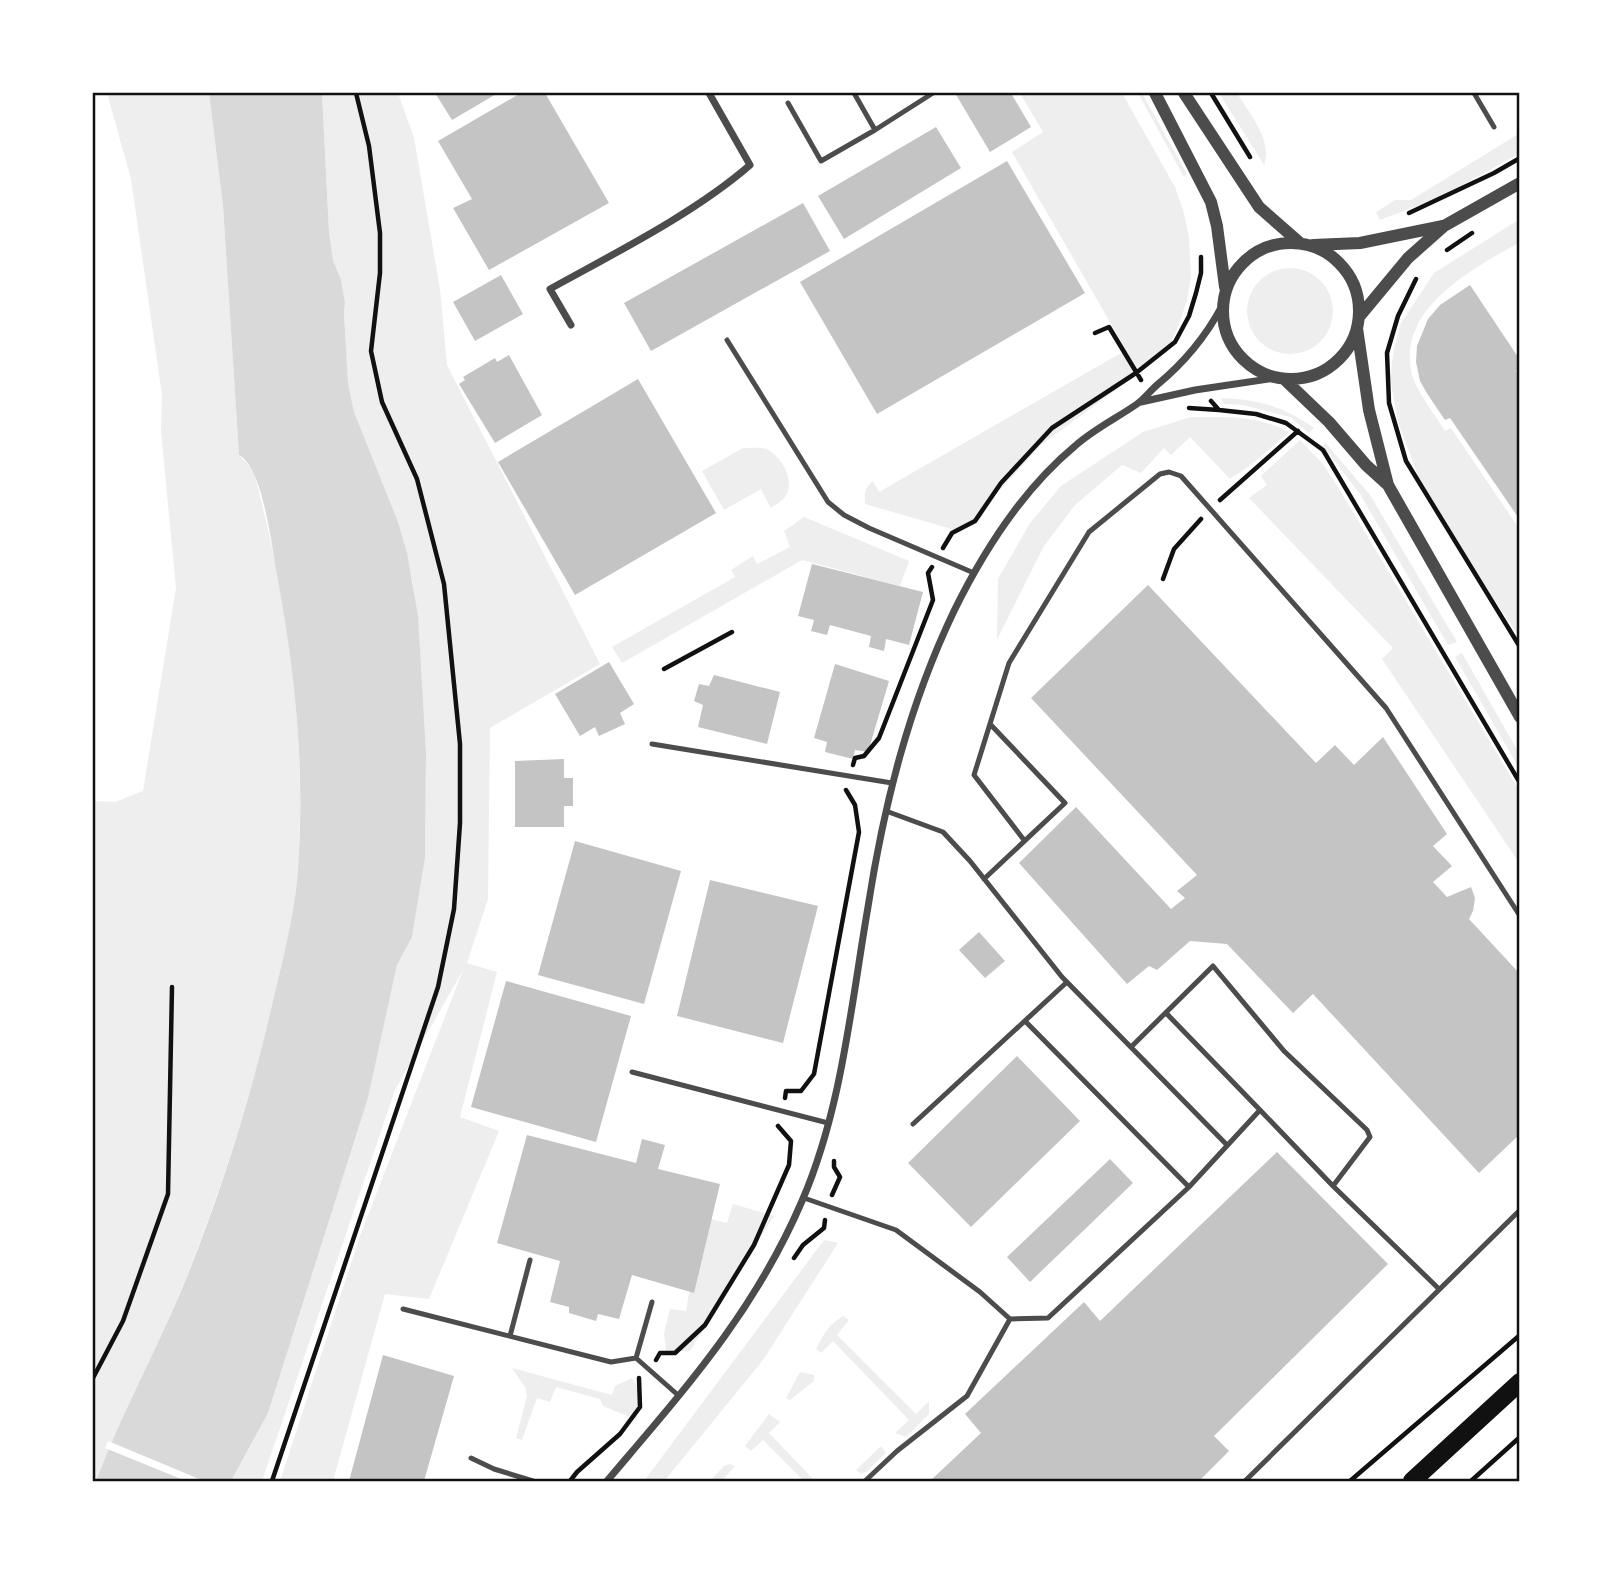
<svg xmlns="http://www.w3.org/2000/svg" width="1613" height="1574" font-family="'DM Sans',sans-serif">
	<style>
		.green { fill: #eee }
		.water { fill: #d9d9d9 }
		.pier { fill: #fff }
		.building { fill: #c4c4c4 }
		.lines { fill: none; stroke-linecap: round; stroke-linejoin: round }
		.path { stroke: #111; stroke-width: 4.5 }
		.service { stroke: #4c4c4c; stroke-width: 5 }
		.minor { stroke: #4c4c4c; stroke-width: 7 }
		.tertiary { stroke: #4c4c4c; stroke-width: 12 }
		.primary { stroke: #111; stroke-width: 18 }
		.neatline { fill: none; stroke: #111; stroke-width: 2.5 }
	</style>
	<rect width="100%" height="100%" fill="#fff"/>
	<path class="green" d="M107 93H209L223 206 239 455 249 465 255 476C289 605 308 747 297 881 293 921 283 961 274 1000 252 1095 222 1187 186 1278 159 1347 122 1412 96 1481H93V801L115 802 143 791 176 588 161 431 162 395 131 179Z
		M322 93H398L414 138 440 289 447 365 600 664 490 728 488 899 467 963 497 972 460 1117 499 1131 429 1299 385 1294 333 1481H280L360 1236 463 970 395 1090 262 1481H231L268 1413 368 1098 397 965 412 937 425 858 426 754 413 584 398 522 354 412 348 383 344 313 345 302 341 280 333 260 329 232Z
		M1020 93H1122L1175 187 1184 213 1189 237 1191 277 1187 301 1177 329 1167 352 1041 445 992 499 979 522 970 527 955 530 865 504C864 493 865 488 873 481L879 492 1126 350 1012 152 1043 132Z
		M1138 93H1142L1187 174 1184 177Z
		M1219 93H1237C1249 113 1273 140 1264 165Z
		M1520 133V153L1441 197 1380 220 1376 212 1395 200H1411Z
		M1520 219V242C1473 269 1396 308 1412 375 1415 388 1437 418 1445 431L1451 428 1520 530V638L1487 589 1419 478 1398 422 1390 378 1394 349 1401 323 1434 273Z
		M1247 311a43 43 0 1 1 86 0a43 43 0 1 1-86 0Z
		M1221 398C1257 399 1285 407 1314 428L1309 433 1290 417 1243 405 1224 404Z
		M1191 417C1228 417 1256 415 1289 432L1252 464 1230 479 1190 437 1171 455 1164 448 1141 473 1122 465 1075 505 1044 546 997 640 998 579 1030 523 1061 486 1143 432Z
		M1300 440 1323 464 1341 492 1520 792V864L1382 659 1393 648 1249 498 1267 485 1261 476Z
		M1325 442 1370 495 1457 642 1448 645 1360 494 1323 446Z
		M743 448C750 448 760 447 766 449 782 456 796 482 785 497 782 501 775 505 771 508L761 489 724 510 702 471Z
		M804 517 909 561 900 586 802 560 622 663 612 647 735 577 731 570 753 556 757 564 790 547 784 531Z
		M1462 653 1520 755V770L1455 657Z
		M733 1204 774 1216 690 1351H666L664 1334 670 1309 686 1311 689 1292H693L711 1219 727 1223Z
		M824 1240 838 1243 763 1360 666 1479 668 1481H644Z
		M843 1316 849 1320 837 1335 916 1414 929 1401V1414L906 1437 895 1433 909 1420 833 1341 821 1353 816 1349C823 1335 829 1324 843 1316Z
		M512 1368 612 1395 615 1386 632 1378 639 1389 637 1420 603 1406 600 1399 556 1387 550 1402 537 1398 522 1440 516 1438 527 1396 525 1387Z
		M800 1372 814 1375V1381L790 1400 786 1398Z
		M769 1414 780 1422 769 1433 815 1481H804L763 1440 751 1451 745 1446Z
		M881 1446 886 1453 866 1472 861 1474 856 1470Z
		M730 1464 735 1466 722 1481H710L724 1466Z"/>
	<path class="water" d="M209 93H322L329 232 333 260 341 280 345 302 344 313 348 383 354 412 398 522 407 553 418 616 426 754 425 858 412 937 397 965 368 1098 268 1413 231 1481H96C122 1412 158 1348 186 1279 223 1187 252 1094 274 997 283 959 293 920 297 881 306 779 296 675 277 575 272 548 263 467 239 455L223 206Z"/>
	<path class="pier" d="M108 1441 204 1481H186L105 1448Z"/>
	<path class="building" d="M435 93H498L452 120Z
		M521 93H545L609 203 489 270 453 208 472 199 438 141Z
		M955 93H1011L1031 127 990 152Z
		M936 127 961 168 844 239 818 196Z
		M1007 161 1085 293 877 414 800 282Z
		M803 203 830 251 651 351 624 303Z
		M501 275 523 314 475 341 453 302Z
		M1470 285 1520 360V368L1516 371 1520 377V520L1450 418 1445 420 1428 395 1420 381 1416 362 1417 346 1428 319 1440 305Z
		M509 355 542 415 495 443 459 384 465 380 463 377 495 358 497 362Z
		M638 379 716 513 575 595 498 462Z
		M812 564 923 592 909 645 886 639 884 651 869 647 871 636 830 625 827 635 811 631 814 620 798 616Z
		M1148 585 1316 763 1335 745 1354 765 1383 737 1447 834 1433 846 1452 866 1433 882 1447 897 1471 887 1475 898 1473 911 1469 919 1520 974V1134L1479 1173 1313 994 1293 1013 1227 944 1190 941 1157 970 1149 966 1127 984 1019 863 1076 807 1171 909 1185 898 1177 891 1197 875 1031 698Z
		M609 662 634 704 620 713 625 724 599 736 595 727 580 736 555 694Z
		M835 664 889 681 868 752 855 750 853 759 825 752 827 742 814 738Z
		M714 675 780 692 767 744 698 727 703 705 694 701 699 684 709 686Z
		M564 759V778H573V806H564V827H515V761Z
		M575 841 681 871 644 1004 538 975Z
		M710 880 818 906 783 1043 677 1016Z
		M979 932 1005 961 985 978 959 950Z
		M506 981 631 1016 596 1142 471 1107Z
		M1017 1056 1080 1121 971 1227 908 1163Z
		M527 1135 636 1163 642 1139 665 1145 658 1169 720 1184 694 1293 632 1275 619 1319 598 1314 596 1321 569 1313V1307L550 1302 560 1261 497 1243Z
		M1277 1152 1388 1264 1214 1436 1229 1451 1199 1481H930L981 1433 965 1414 1084 1302 1100 1321Z
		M1110 1159 1133 1183 1030 1282 1007 1257Z
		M383 1355 454 1376 424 1481H349Z"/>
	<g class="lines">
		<path class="path" d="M1211 93 1250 157
			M1409 213 1494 173 1520 158
			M1447 250 1472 233
			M1416 279 1398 316 1387 353 1389 403 1406 461 1520 647
			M1095 333 1109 327 1141 380
			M1211 401 1219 410 1256 414 1286 423 1323 450 1520 783
			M1189 408 1219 410
			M1220 500 1298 431
			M943 548 952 533 975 521 1001 483 1052 428 1136 373 1175 342 1189 316 1196 293 1201 273V257
			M1163 579 1174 549 1201 519
			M664 669 732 632
			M853 765 855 758 864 756 879 738 933 600 928 573 932 567
			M785 1098 786 1091H801L814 1074 859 832 855 805 846 790
			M832 1195 840 1177 834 1167V1161
			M794 1258 803 1245 824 1228 825 1220
			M656 1360 660 1353H675L705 1325 754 1245 789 1165 791 1141 778 1126
			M93 1378 123 1321 168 1194 172 987
			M272 1481 438 987 454 909 460 823V744L444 584 417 479 382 402 371 351 380 273V233L369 146 356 93
			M570 1481 577 1472 620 1434 640 1407 639 1378
			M1350 1481 1520 1335
			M1471 1481 1520 1437"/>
		<path class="service" d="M854 93 875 130 933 93
			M1474 93 1494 127
			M788 103 821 161 875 130
			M727 340 828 502 844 515 869 528 974 573
			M652 744 892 783
			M886 811 943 832 970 861 1062 977 1227 1145
			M1024 840 974 775 1009 663 1089 532 1160 474 1169 472 1181 476 1386 708 1520 916
			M984 879 1065 803 990 724
			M1166 1013 1260 1110
			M1025 1021 1189 1187
			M1131 1047 1213 966 1284 1051 1367 1130 1370 1137 1333 1186
			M632 1072 828 1123
			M913 1124 1067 982
			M804 1198 896 1230 980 1292 1010 1319 1048 1318 1189 1187 1260 1110 1333 1186 1439 1289
			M403 1309 611 1362 636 1358 679 1396
			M510 1336 530 1260
			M636 1358 652 1302
			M471 1458 494 1469 533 1481
			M865 1481 897 1451 967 1396 1010 1319
			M1245 1481 1520 1210"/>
		<path class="minor" d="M571 325 550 289C615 253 695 213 750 165L709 93
			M1141 402 1195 390 1275 378
			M607 1481C684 1390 754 1313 802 1201 842 1108 851 1005 868 907 884 804 909 705 954 611 984 550 1022 490 1075 446 1094 429 1117 418 1137 404 1145 398 1150 391 1157 385 1185 362 1205 338 1222 306"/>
		<path class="tertiary" d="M1155 93 1211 202 1217 226 1225 287
			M1184 93 1259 207 1300 243
			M1223 311a68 68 0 1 1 136 0a68 68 0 1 1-136 0Z
			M1313 245 1360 243 1443 226
			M1359 317 1408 258 1444 226 1520 183
			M1357 328 1369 410 1388 485
			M1284 379 1329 422 1366 465 1388 485 1520 717"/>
		<path class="primary" d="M1412 1481 1520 1382"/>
	</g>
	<rect width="1613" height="1574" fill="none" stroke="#ffffff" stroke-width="189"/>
	<rect x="94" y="94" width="1424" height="1386" class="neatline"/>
</svg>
